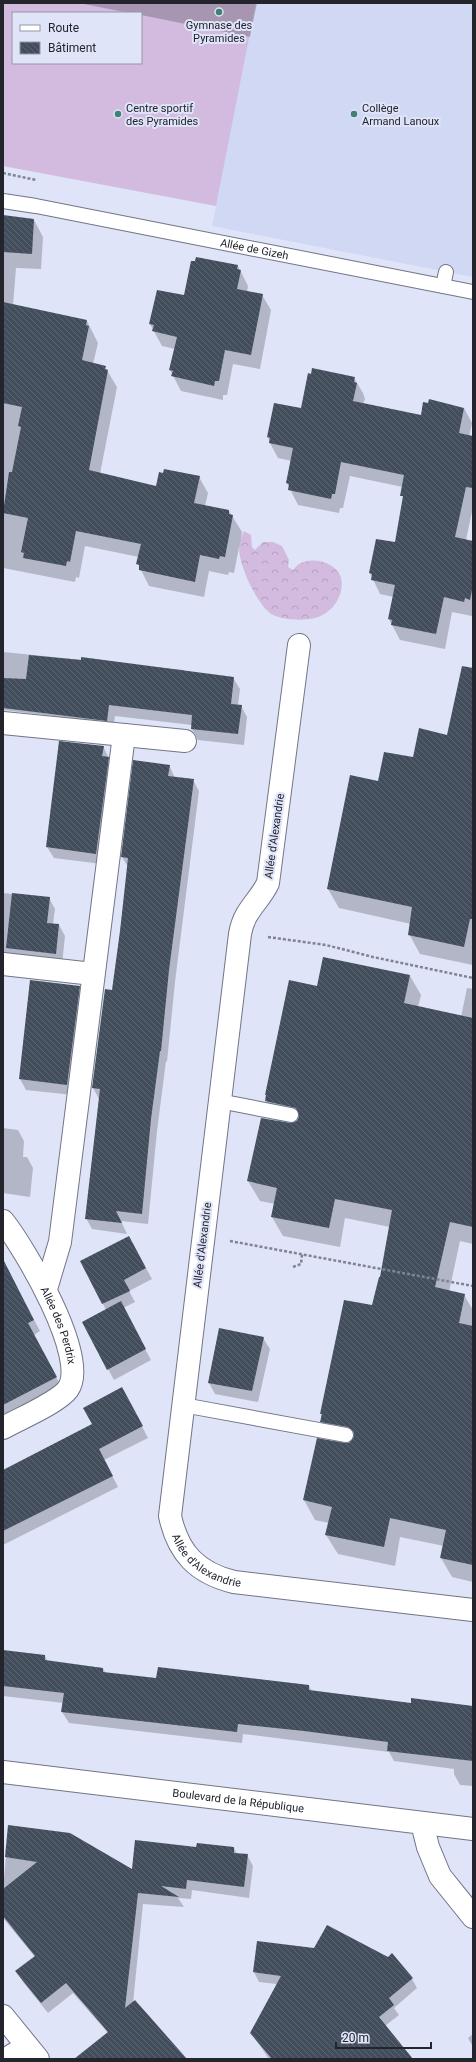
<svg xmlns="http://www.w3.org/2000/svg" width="476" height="2062" font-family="Roboto,sans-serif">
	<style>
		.built { fill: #d1d8f3 }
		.forest { fill: url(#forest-crowns) }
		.pitch { fill: #d2bbdf; fill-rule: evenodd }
		.shadow { fill: #0003 }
		.building { fill: url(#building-back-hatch) }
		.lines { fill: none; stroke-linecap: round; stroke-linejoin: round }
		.service-casing { stroke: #717587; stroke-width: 16 }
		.minor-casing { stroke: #717587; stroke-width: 24 }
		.path { stroke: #808391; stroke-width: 2.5; stroke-dasharray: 3 2; stroke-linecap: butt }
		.service { stroke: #fff; stroke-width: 14 }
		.minor { stroke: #fff; stroke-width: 22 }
		.poi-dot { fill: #3f8273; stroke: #dfe4f8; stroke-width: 1.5 }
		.labels { text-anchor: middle; stroke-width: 4; stroke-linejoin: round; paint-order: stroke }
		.poi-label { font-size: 11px; fill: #23242c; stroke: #dfe4f8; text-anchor: start }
		.street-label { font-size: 11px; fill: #23242c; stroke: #dfe4f8 }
	</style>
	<defs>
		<pattern id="forest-crowns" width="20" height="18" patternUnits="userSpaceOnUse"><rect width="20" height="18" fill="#d2bbdf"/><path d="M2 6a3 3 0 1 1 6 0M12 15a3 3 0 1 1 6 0" fill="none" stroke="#b4a1c0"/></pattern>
		<pattern id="building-back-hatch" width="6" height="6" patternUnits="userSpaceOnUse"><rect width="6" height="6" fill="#434e5c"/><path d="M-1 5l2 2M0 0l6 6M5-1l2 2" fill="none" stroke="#5b6470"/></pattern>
	</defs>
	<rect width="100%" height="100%" fill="#dfe4f8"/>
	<path class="built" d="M256 3H473V277L212 226Z"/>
	<path class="forest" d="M244 531 251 535 252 547 255 550 263 542H273L282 546 289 560 288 567 293 570C295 568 297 565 299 564 312 556 334 562 340 575 347 593 332 614 315 618 303 621 284 620 273 615 258 607 239 566 239 548 239 542 241 537 244 531Z"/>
	<path class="pitch" d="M3 3H256L216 206 3 166ZM13 13H141V63H13Z"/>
	<path class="shadow" d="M79 3H257L250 37 141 15V13H129Z
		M3 216 34 220 43 237 41 269 16 268 13 305 87 321 98 343 93 364 105 367 117 387 100 474 157 487 199 477 208 493 205 506 229 511 242 532 234 573 229 572 228 575 209 571 204 597 149 586 138 564 139 557 85 546 79 578 76 577 75 582 3 568Z
		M238 266 248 286 247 292 262 295 271 310 260 369 233 364 227 395H223V400L181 391 170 370 175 349 162 346 150 324 185 296Z
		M354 378 363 393 365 399 363 404 421 416 464 408 472 423 469 437H473V507L466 540 473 542V614L472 616 452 612 445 649 400 640 389 619 394 597 380 594 370 573 396 543 404 500 402 495 403 487 350 476 343 508H340L339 513 298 505 287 483 292 461 278 458 270 443 268 437 302 409Z
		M3 652 184 670 186 673 233 678 240 689 238 705 241 706 247 717 244 745 198 740 192 729V725L115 716 113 731 90 729 85 720 3 710Z
		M473 681V965L420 954 409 934 411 924 339 908 328 889 379 782 448 736Z
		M103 746 114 769 102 864 54 858 47 847Z
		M169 765 175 778 193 780 199 791 175 982 167 1062 166 1061 157 1131 148 1224 121 1221 127 1234 92 1229 86 1218 99 1099 93 1088 113 991 128 867 122 857Z
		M3 893 49 898 55 909 53 924 59 925 65 936 62 965 3 958Z
		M410 976 421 995 418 1007 461 1017 467 988 473 989V1244L460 1241 449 1292 464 1295 473 1310V1582L452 1577 441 1558 444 1546 400 1537 395 1566 338 1554 326 1535 329 1523 315 1520 304 1500 333 1442 321 1421V1414L373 1307 381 1278 390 1227 345 1218 340 1247 283 1236 272 1217 275 1204 260 1201 248 1181 278 1122 266 1101V1095L318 988Z
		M79 987 85 998 73 1095 26 1090 20 1079Z
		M3 1128 18 1130 24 1141 23 1157H27L33 1168 30 1197 3 1193Z
		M135 1248 152 1279 129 1291 135 1302 123 1308 151 1360 114 1380 83 1323 106 1310 82 1262Z
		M3 1261 40 1331 34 1335 62 1388 3 1419Z
		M263 1338 270 1349 258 1402 215 1394 209 1383Z
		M128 1399 148 1438 104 1460 118 1487 3 1545V1471L93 1424Z
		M3 1651 45 1656 48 1662 103 1668 106 1674 157 1679 309 1686 312 1691 412 1705 473 1706V1786L460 1785 454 1774V1769L394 1761 389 1752 243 1734 242 1743 69 1723 62 1712 64 1703 3 1696Z
		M9 1826 132 1871 197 1848H234L237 1854 247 1855 253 1866 249 1898 192 1890 191 1899 178 1898 184 1907 143 1904 133 2003 185 2059H90L108 2033 73 1993 48 2013 23 1982 17 1972 35 1957 3 1918V1876L4 1878Z
		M258 1942 412 1979 417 1988 394 2008 399 2015 385 2026 412 2059H269L251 2033 277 1984 259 1982 254 1972Z
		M473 2034V2047L468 2038Z"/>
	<path class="building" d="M3 215 34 219 32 254 3 252Z
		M196 257 238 265 237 269 241 270 237 289 263 294 251 355 225 350 219 381H215L214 386 171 376 173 371 169 370 177 337 152 331 154 325 149 324 157 290 184 295 191 261H195Z
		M3 302 87 320 86 325 89 326 82 360 106 366 105 369 108 370 89 470 156 486 159 472 163 473 164 469 200 476 194 503 229 510V514L233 515 225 557 220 556 219 559 200 555 195 582 139 570V565L136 564 141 544 76 531 70 562 67 561 66 566 23 558 24 553 21 552 28 518 3 513 9 472H12L21 427 18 426 22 407 3 403Z
		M312 368 355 377 354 382 357 383 353 401 421 415 423 402 428 403 429 399 464 408 459 433 473 436V488L466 487 455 537 473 541V585L470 600 465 598 464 602 444 597 436 634 391 625 392 620 388 619 395 585 371 580 372 574 369 573 376 539 395 542 403 496H400L404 475 341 462 335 494H332L331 499 288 490 289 484 286 483 293 448 269 443 270 438 267 437 274 403 301 408 308 373 311 374Z
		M29 655 81 660V657L234 677 231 704 242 705 238 734 191 729 192 715 109 705 107 721 3 708V678L26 679Z
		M462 666 473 668V919H470L464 947 408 935 412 907 327 889 350 775 378 781 384 752 413 757 419 728 447 735Z
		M59 741 104 746 102 756 109 757 96 854 46 847Z
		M133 760 170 765 168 776 194 779 169 970 161 1051H160L151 1119 142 1214 116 1211 122 1223 85 1219 100 1089 92 1088 105 989 112 990 120 931 128 858 121 857Z
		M12 893 50 897 47 923 59 924 56 954 6 948Z
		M323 957 410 975 404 1003 473 1018V1227L450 1222 435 1287 465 1294 459 1323 473 1326V1565L440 1558 446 1530 390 1518 384 1547 325 1535 332 1507 303 1500 317 1438 345 1443H349L354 1437V1432L348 1427 320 1422 322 1414H320L344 1300 372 1305 379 1277H380L392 1210 335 1199 329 1228 271 1217 277 1188 247 1181 261 1118 290 1123 297 1121 299 1117 296 1108 265 1101 266 1095H265L289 980 317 986Z
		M30 980 80 986 67 1085 19 1079Z
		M129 1236 146 1268 124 1280 130 1291 102 1304 80 1261Z
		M3 1259 34 1320 28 1323 57 1377 3 1405Z
		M121 1301 146 1349 107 1370 82 1322Z
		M219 1328 264 1337 252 1391 208 1383Z
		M122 1387 143 1426 99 1449 113 1476 3 1531V1470L92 1424 83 1408Z
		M3 1650 45 1655V1660L103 1668V1672L156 1678 158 1667 309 1685V1690L411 1703V1698L473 1706V1761L387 1751 388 1742 304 1731 238 1724 237 1732 61 1712 64 1693 3 1686Z
		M8 1825 70 1833 132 1869 135 1840 196 1847 197 1843 234 1847V1853L248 1854 244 1887 187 1880 186 1889 161 1886 179 1897 138 1893 125 2008 135 2000 187 2059H74L108 2032 66 1983 41 2003 15 1971 35 1956 3 1916V1889L37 1862 5 1857Z
		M327 1925 388 1957 392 1953 413 1978 389 1998 394 2005 379 2017 413 2059H272L250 2033 281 1976 253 1972 257 1941 314 1948Z"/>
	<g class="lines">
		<g class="service-casing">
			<g id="service">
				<path id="s1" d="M3 201 36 206 473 292"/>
				<path d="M443 286 446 272"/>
				<path d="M219 1101 291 1115"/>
				<path d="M183 1405 346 1435"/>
			</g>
		</g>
		<g class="minor-casing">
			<g id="minor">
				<path id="s2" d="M299 645 268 883C259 902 244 910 240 934L170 1516C178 1553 197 1573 234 1582L473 1610"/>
				<path d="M3 723 185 741"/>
				<path d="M3 964 93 974"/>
				<path id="s3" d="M3 1221C24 1247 90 1358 68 1389 59 1402 19 1419 3 1428"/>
				<path d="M46 1289 60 1242 124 735"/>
				<path id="s4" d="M3 1772 473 1829"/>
				<path d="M422 1823 428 1847 440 1876 473 1917"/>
				<path d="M3 2016 38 2059"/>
				<path d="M6 2059 27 2046"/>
			</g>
		</g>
		<path class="path" d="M3 173 36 180
			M268 937 326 945 373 957 473 978
			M230 1241 473 1286
			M293 1267 301 1264 302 1254"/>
		<use href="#service" class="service"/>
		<use href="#minor" class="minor"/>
	</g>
	<g class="poi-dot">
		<circle cx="219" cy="12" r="4"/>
		<circle cx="118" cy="114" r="4"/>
		<circle cx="354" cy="114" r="4"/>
	</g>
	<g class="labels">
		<g class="poi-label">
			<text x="219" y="29" text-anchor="middle">Gymnase des<tspan x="219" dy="13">Pyramides</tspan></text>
			<text x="126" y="112">Centre sportif<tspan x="126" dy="13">des Pyramides</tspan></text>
			<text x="362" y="112">Collège<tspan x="362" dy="13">Armand Lanoux</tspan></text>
		</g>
		<g class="street-label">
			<text dy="4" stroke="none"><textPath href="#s1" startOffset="256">Allée de Gizeh</textPath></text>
			<text transform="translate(274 836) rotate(-82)" y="4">Allée d'Alexandrie</text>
			<text transform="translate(202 1245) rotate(-83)" y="4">Allée d'Alexandrie</text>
			<text dy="4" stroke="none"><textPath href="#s3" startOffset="119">Allée des Perdrix</textPath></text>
			<text dy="4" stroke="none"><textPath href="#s2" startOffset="947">Allée d'Alexandrie</textPath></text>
			<text dy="4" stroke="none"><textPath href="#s4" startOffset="237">Boulevard de la République</textPath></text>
		</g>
	</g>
	<rect width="476" height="2062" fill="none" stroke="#23242c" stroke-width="8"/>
	<rect x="12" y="12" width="130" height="52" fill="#dfe4f8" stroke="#9497a6"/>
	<rect x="20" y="25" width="20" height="6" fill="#ffffff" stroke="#9497a6"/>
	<text x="48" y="32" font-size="12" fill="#23242c">Route</text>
	<rect x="20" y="42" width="20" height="12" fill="url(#building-back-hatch)" stroke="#9497a6"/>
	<text x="48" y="52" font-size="12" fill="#23242c">Bâtiment</text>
	<path d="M336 2042v6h95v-6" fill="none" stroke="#23242c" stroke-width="2"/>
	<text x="342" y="2042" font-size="12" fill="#23242c" stroke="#dfe4f8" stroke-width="3" paint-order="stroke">20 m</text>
</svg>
